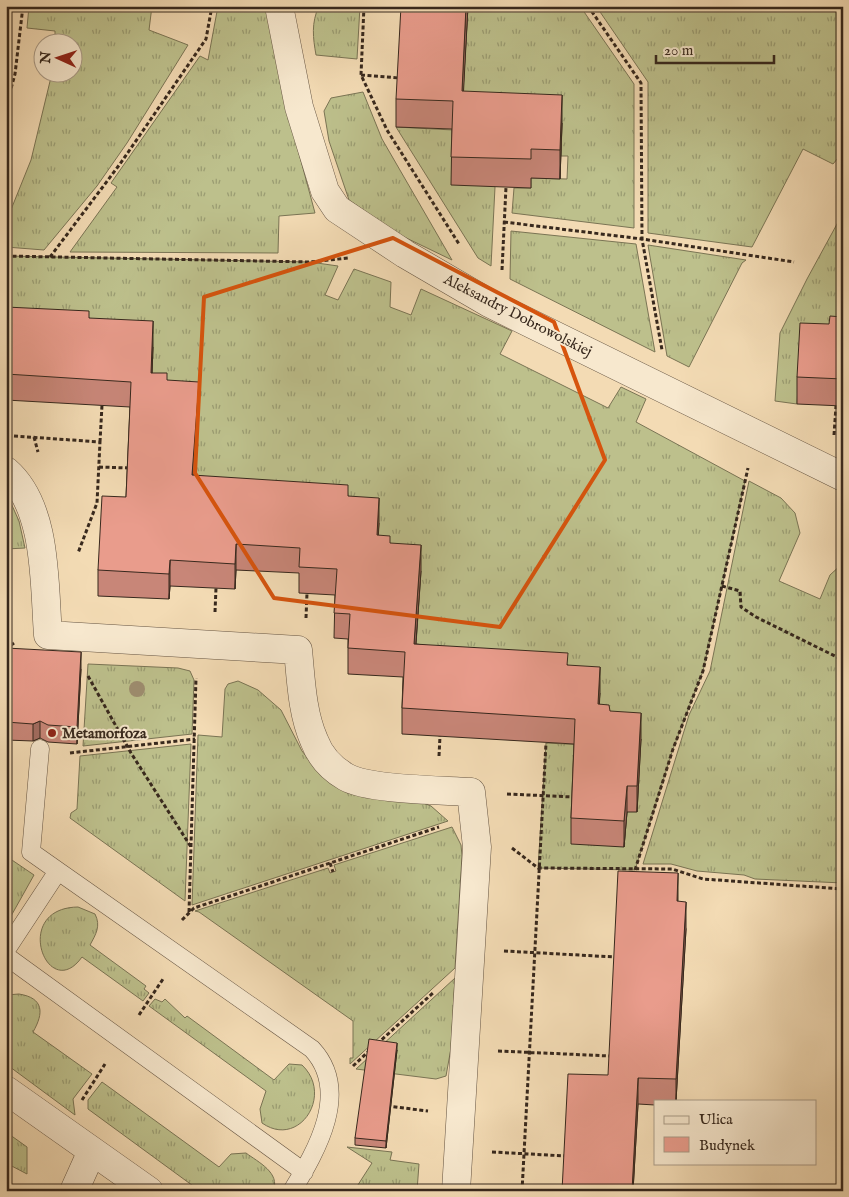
<svg xmlns="http://www.w3.org/2000/svg" width="849" height="1197" font-family="'IM FELL English',serif">
	<style>
		.grass { fill: url(#grass-tufts); stroke: #7a7454 }
		.lines { fill: none; stroke-linecap: round; stroke-linejoin: round }
		.service-casing { stroke: #665543; stroke-width: 19 }
		.minor-casing { stroke: #665543; stroke-width: 29 }
		.path { stroke: #37281d; stroke-width: 3; stroke-dasharray: 4 2.5; stroke-linecap: butt }
		.service { stroke: #f7e8ce; stroke-width: 18 }
		.minor { stroke: #f7e8ce; stroke-width: 28 }
		.tree { fill: #9e8d70 }
		.wall { fill: #c88678; stroke: #37281d }
		.shaded-wall { fill: #a36d62; stroke: #37281d }
		.building { fill: #e99c8c; stroke: #37281d }
		.marked { fill: none; stroke: #d6540e; stroke-width: 4; stroke-linejoin: round }
		.poi-dot { fill: #8f2418; stroke: #f7e8ce; stroke-width: 2 }
		.labels { text-anchor: middle; stroke-width: 4; stroke-linejoin: round; paint-order: stroke }
		.street-label { font-size: 15px; fill: #37281d; stroke: #f7e8ce }
		.poi-label { font-size: 15px; font-weight: bold; fill: #37281d; stroke: #f7e8ce; text-anchor: start }
	</style>
	<defs>
		<pattern id="grass-tufts" width="24" height="20" patternUnits="userSpaceOnUse" patternTransform="scale(1.25)"><rect width="24" height="20" fill="#bdc08c"/><path d="M3 7l-1-3M5 7V3M7 7l1-3M15 17l-1-3M17 17v-4M19 17l1-3" fill="none" stroke="#9a9c72"/></pattern>
	</defs>
	<rect width="100%" height="100%" fill="#f3dbb4"/>
	<filter id="stains"><feTurbulence type="fractalNoise" baseFrequency=".004" numOctaves="4"/><feColorMatrix values="0 0 0 0 .2 0 0 0 0 .09 0 0 0 0 .02 0 0 0 .5 -.17"/></filter>
	<radialGradient id="worn" r=".72"><stop offset=".6" stop-color="#630" stop-opacity="0"/><stop offset="1" stop-color="#630" stop-opacity=".3"/></radialGradient>
	<path class="grass" d="M29 6H152L149 30 188 45 127 143 97 186 44 250 6 247V222L31 160 52 73 72 72V42H55V31L27 28Z
		M218 6H264L275 24 283 94 315 213 279 216 278 253 70 252 117 187 111 183 200 56 208 60Z
		M319 6H360L357 59 316 55C313 38 311 23 319 6Z
		M468 6H580L634 84V228L512 213 514 188H531V178L567 179 568 156H561L562 123 461 130Z
		M596 6H843V152L833 164 803 149 752 247 648 233V82Z
		M363 92 382 139 452 260 398 234 349 200 329 141 324 111 331 98Z
		M396 127 453 130 495 187 491 266 478 258Z
		M843 213V344L800 350 797 404 775 401 780 333 807 279Z
		M511 231 636 244 655 352 510 279Z
		M648 245 746 260 742 263 689 367 667 356Z
		M6 256 310 262 338 266 325 295 338 300 354 269 391 282 390 307 411 315 421 289 512 331 500 354 608 408 621 387 646 399 636 422 745 481 703 671 673 749 635 870 538 868 546 743 586 745 624 847 627 812 641 739 406 669 416 644 183 500 199 407 6 339Z
		M749 481 781 498 795 513 800 533 779 581 820 599 830 575 843 563V883L755 879 744 875 697 871 671 864H643L689 715 710 671Z
		M6 492 19 521 25 548 6 549Z
		M88 664 178 668 190 671 194 680 192 734 83 746Z
		M238 681 258 690 281 710 302 751 320 774 418 801 431 806 448 821 192 905 198 735 222 737 225 689 228 684Z
		M191 744 185 901 70 818 71 813 77 809 80 756Z
		M452 827 461 845 462 856 455 968 350 1064V1058H353V1021L199 912 195 911 328 868 330 873 336 871 334 865Z
		M6 856 34 875 6 925Z
		M78 907 95 914C101 926 96 934 90 945L146 986 144 989 149 993 143 1001 82 957C48 1005 10 908 78 907Z
		M455 978 451 1048 446 1076 436 1079 356 1069Z
		M19 994C44 998 44 1013 33 1032L92 1074 73 1099 75 1115 6 1064V995Z
		M155 999 162 1002 165 999 185 1018 187 1016 274 1080 289 1064 302 1065C334 1095 299 1149 262 1123L260 1109 266 1091 149 1006Z
		M102 1082 219 1167 231 1154 246 1153C258 1162 281 1173 273 1191H200L88 1109V1100Z
		M6 1132 27 1147V1174L6 1163Z
		M347 1147 392 1152 390 1160 419 1164 417 1191H354L372 1163Z"/>
	<g class="lines">
		<g class="service-casing">
			<path id="service" d="M40 749 31 852 58 871
				M6 950 58 871 312 1049C351 1091 317 1150 292 1191
				M6 956 304 1172"/>
		</g>
		<g class="minor-casing">
			<path id="minor" d="M279 6 299 107 325 191 337 209 405 254 489 303 843 477
				M6 471C48 507 44 585 48 635L298 650C301 680 302 713 314 740 320 756 332 769 346 777 369 790 442 790 471 792L477 847 456 1191
				M6 1090 149 1191
				M74 1191 92 1151"/>
		</g>
		<path class="path" d="M364 6 361 75 387 130 459 244
			M588 6 641 83 642 239 662 350
			M361 75 399 78
			M6 107 15 74 23 6
			M841 167 843 164
			M504 222 642 239 794 262
			M6 256 310 262 348 258
			M50 257 120 164 206 39 212 6
			M502 270 506 187
			M834 435 836 406
			M14 436 100 442 97 503 78 553
			M34 437 38 452
			M100 442 102 405
			M99 467 129 468
			M722 586 740 591 741 607 756 617 843 660
			M215 612 216 588
			M306 618 307 593
			M6 649 14 643
			M88 676 131 753 191 847
			M70 753 195 739
			M439 756 440 736
			M507 794 573 797
			M512 848 538 868 672 869 703 879 843 889
			M330 863 333 872
			M635 870 673 749 703 671 748 468
			M189 912 196 678
			M182 920 194 908 439 827
			M504 951 615 957
			M139 1015 163 979
			M377 1044 434 992
			M498 1051 610 1056
			M353 1066 369 1051
			M82 1100 105 1064
			M387 1106 428 1111
			M492 1152 566 1156
			M522 1191 546 743"/>
		<use href="#service" class="service"/>
		<use href="#minor" class="minor"/>
	</g>
	<circle class="tree" cx="137" cy="689" r="8"/>
	<path class="wall" d="M468 6 463 91 562 123 560 179 531 178V188L451 185 452 129 396 127V99Z
		M6 307 89 318 153 347 152 373 167 380 199 407 194 475 348 496 379 523 378 535 390 543 421 571 416 644 568 665 600 693 599 704 610 711 641 739 637 812H627L624 847 571 844V818L574 744 402 734V708L403 677 348 674V639L334 638 335 595 299 593V573L236 570 235 589 170 586 169 599 98 596V570L126 497 130 407 6 400Z
		M843 317V406L797 404V377L829 324Z
		M6 648 81 669 77 744 48 742 40 738 33 741 6 740Z
		M678 902 686 929 676 1101H655V1105L638 1104 633 1191H562Z
		M397 1050 386 1148 355 1145V1138Z"/>
	<path class="shaded-wall" d="M466 6H468L462 120V91Z
		M562 95V123L560 179V150Z
		M153 321V347L151 398V373Z
		M199 382V407L192 501V475Z
		M379 498V523L377 561V535Z
		M236 544V570L235 589V564Z
		M421 545V571L414 669V644Z
		M170 560V586L169 599V574Z
		M81 652V669L77 744V727Z
		M600 667V693L598 730V704Z
		M641 713V739L637 812V786Z
		M40 721V738L33 741V724Z
		M627 786V812L624 847V821Z
		M678 873V900L677 928V901Z
		M686 902V929L676 1101V1079Z
		M397 1043V1050L386 1148V1141Z
		M638 1078V1104L633 1191H632Z"/>
	<path class="building" d="M401 6H466L462 91 562 95 560 150 531 149V159L451 157 453 101 396 99Z
		M6 307 89 311V318L153 321 151 373H167V380L199 382 192 475 348 485V496L379 498 377 535 390 536V543L421 545 414 644 568 653 567 665 600 667 598 704 609 705 610 711 641 713 637 786H627L624 821 571 818 575 719 402 708 405 652 348 648 350 614 334 613 337 569 299 567 300 548 236 544 235 564 170 560 169 574 98 570 102 496 126 497 131 382 6 374Z
		M830 316 843 317V379L797 377 800 323 829 324Z
		M6 648 81 652 77 727 48 725 40 721 33 724 6 722Z
		M618 871 678 873 677 901 686 902 676 1079 638 1078 632 1191H562L568 1074 608 1075Z
		M369 1039 397 1043 386 1141 355 1138Z"/>
	<path class="marked" d="M393 238 554 322 605 460 500 627 274 598 195 473 204 297Z"/>
	<circle class="poi-dot" cx="52" cy="733" r="5"/>
	<g class="labels">
		<g class="street-label">
			<text transform="translate(518 315) rotate(27)" y="5">Aleksandry Dobrowolskiej</text>
		</g>
		<g class="poi-label">
			<text x="62" y="738">Metamorfoza</text>
		</g>
	</g>
	<rect width="849" height="1197" fill="none" stroke="#f3dbb4" stroke-width="25"/>
	<rect x="8" y="8" width="834" height="1182" fill="none" stroke="#37281d" stroke-width="2.5"/>
	<rect x="12" y="12" width="824" height="1172" fill="none" stroke="#37281d"/>
	<rect x="654" y="1100" width="162" height="65" fill="#f7e8ce" stroke="#aa9b87"/>
	<rect x="664" y="1116" width="25" height="8" fill="#f7e8ce" stroke="#aa9b87"/>
	<text x="699" y="1124" font-size="15" fill="#37281d">Ulica</text>
	<rect x="664" y="1137" width="25" height="15" fill="#e99c8c" stroke="#aa9b87"/>
	<text x="699" y="1150" font-size="15" fill="#37281d">Budynek</text>
	<g transform="translate(58 58) rotate(273)"><circle r="24" fill="#f7e8ce" stroke="#aa9b87"/>
	<path d="M0-4L9 19L0 12L-9 19Z" fill="#8f2418"/>
	<text y="-8" font-size="14" font-weight="bold" text-anchor="middle" fill="#37281d">N</text>
	</g>
	<path d="M656 55v8h118v-8" fill="none" stroke="#37281d" stroke-width="2.5"/>
	<text x="664" y="55" font-size="15" fill="#37281d" stroke="#f7e8ce" stroke-width="4" paint-order="stroke">20 m</text>
	<rect width="100%" height="100%" filter="url(#stains)"/>
	<rect width="100%" height="100%" fill="url(#worn)"/>
</svg>
